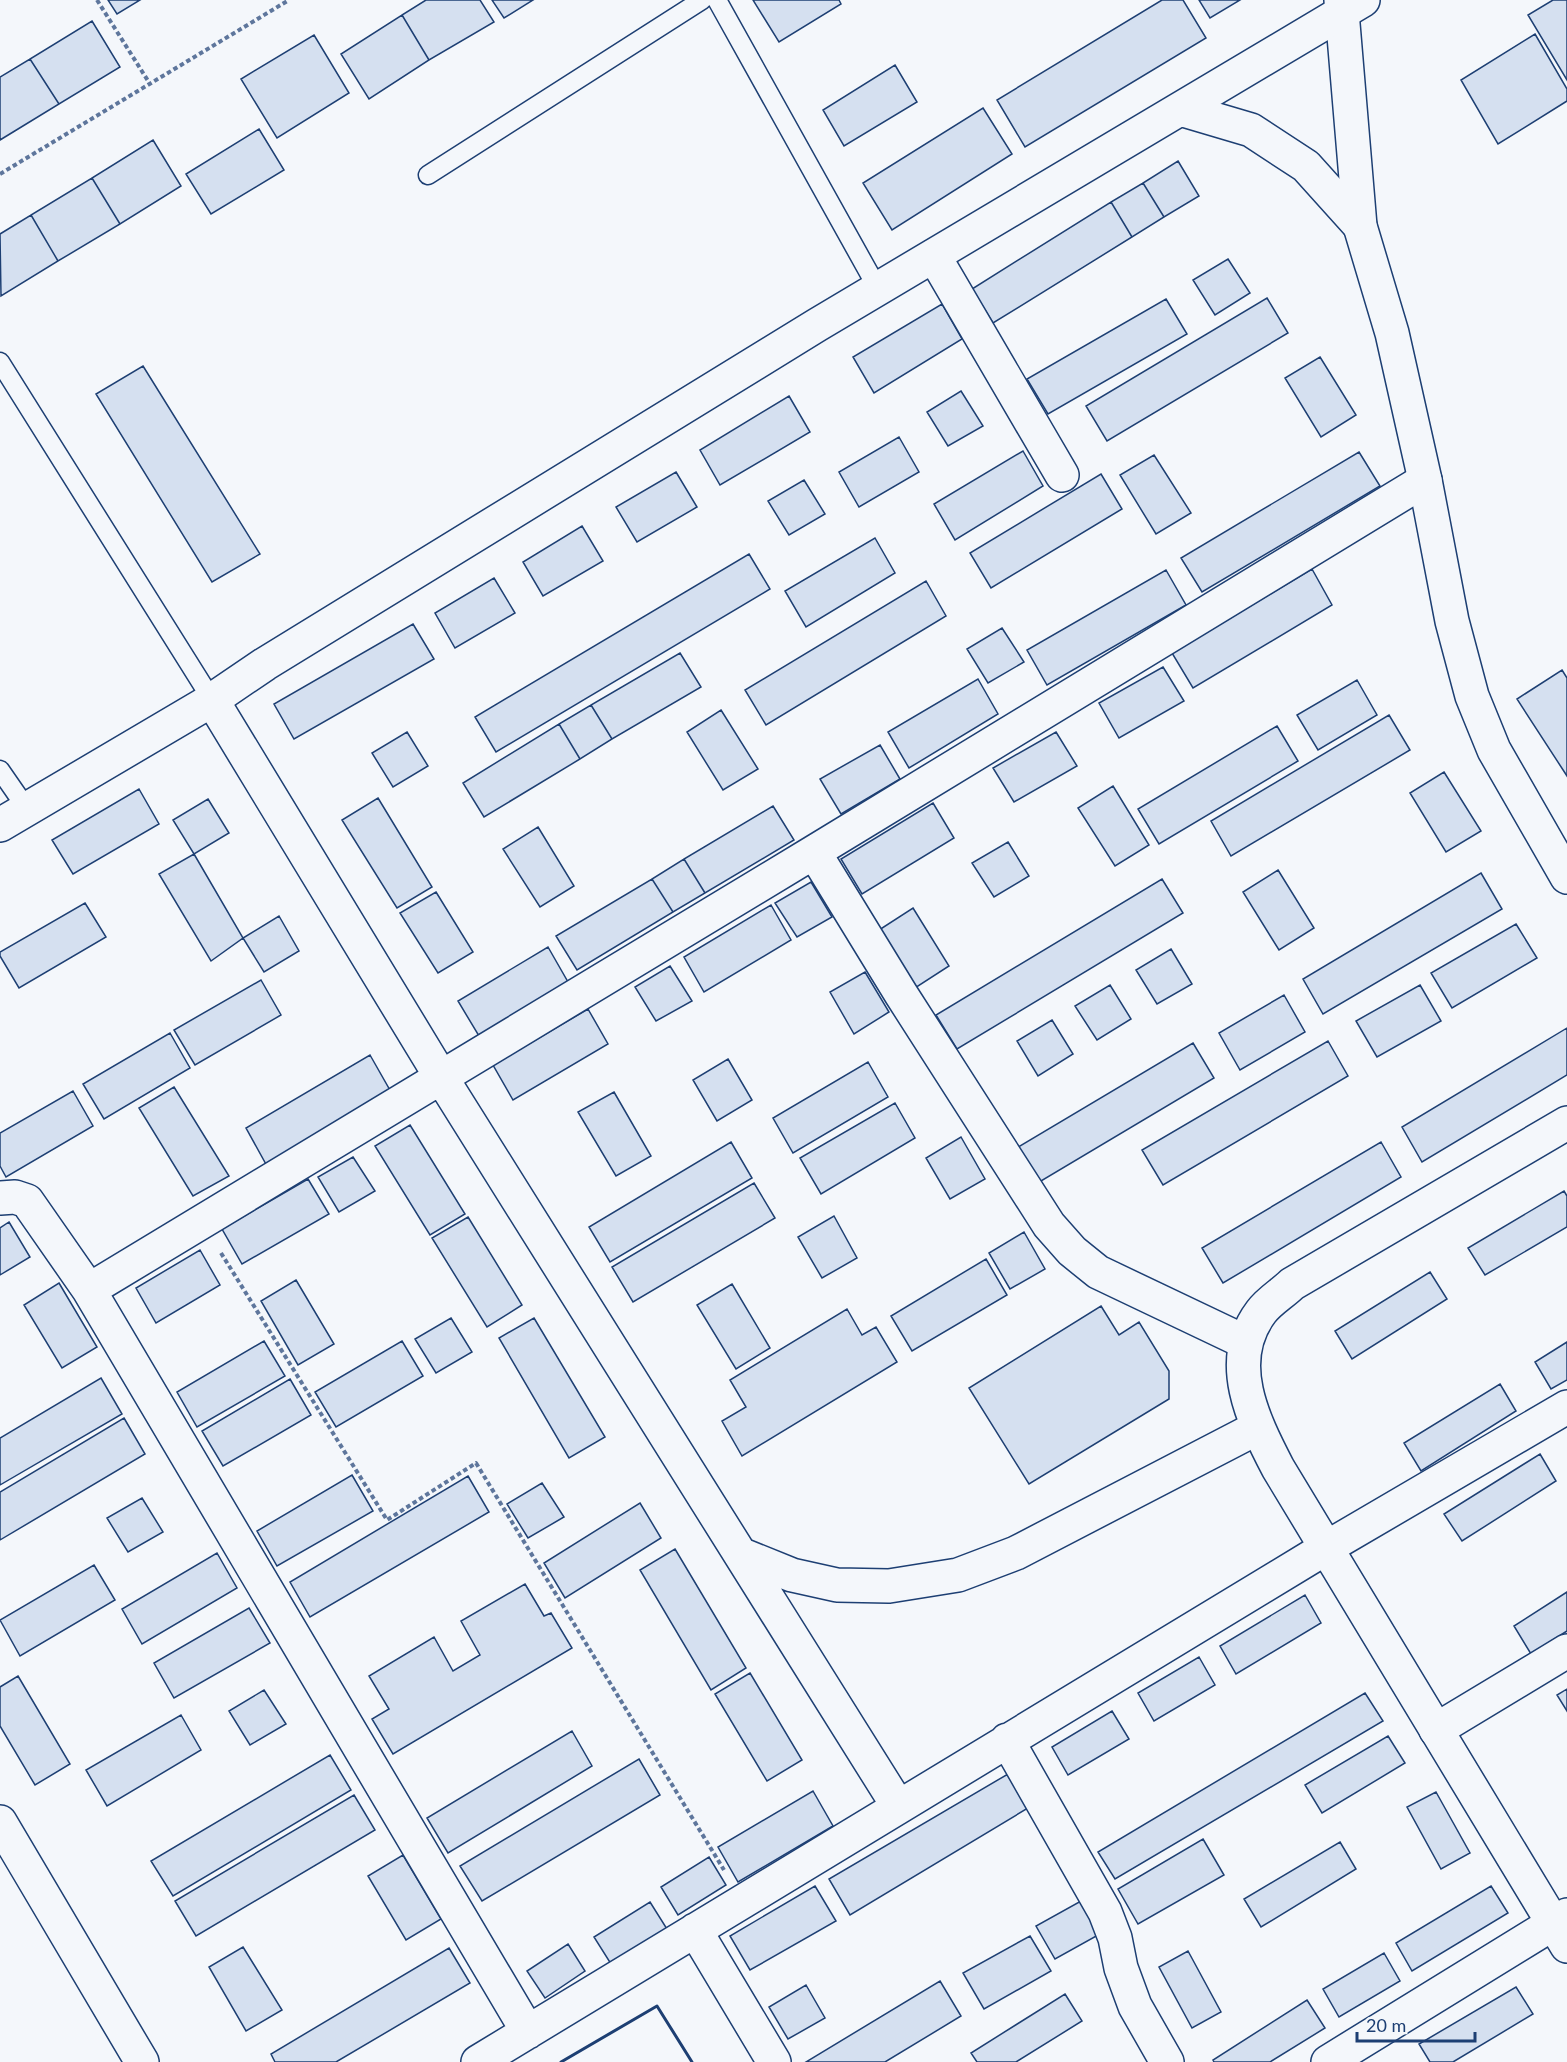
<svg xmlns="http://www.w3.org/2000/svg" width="1567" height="2062" font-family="Lato,sans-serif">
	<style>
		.building { fill: #d5e0f0; stroke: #1d3f73; stroke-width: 1.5 }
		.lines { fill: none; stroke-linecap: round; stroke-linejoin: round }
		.service-casing { stroke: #1d3f73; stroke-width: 21 }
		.minor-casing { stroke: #1d3f73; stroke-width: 36 }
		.tertiary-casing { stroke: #1d3f73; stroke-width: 36 }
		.trunk-casing { stroke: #1d3f73; stroke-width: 36 }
		.path { stroke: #5e769c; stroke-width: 4; stroke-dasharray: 4.5 3; stroke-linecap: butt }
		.service { stroke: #f4f7fb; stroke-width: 18 }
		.minor { stroke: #f4f7fb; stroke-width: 33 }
		.tertiary { stroke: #f4f7fb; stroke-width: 33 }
		.trunk { stroke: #f4f7fb; stroke-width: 33 }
		.wall { stroke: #1d3f73; stroke-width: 3 }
	</style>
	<rect width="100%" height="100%" fill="#f4f7fb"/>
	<path class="building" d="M108 0H140L117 14Z
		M426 0H480L494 22 429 60 402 15Z
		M492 0H533L504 18Z
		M753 0H839L841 4 779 42Z
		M1162 0H1183L1206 38 1025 147 997 100Z
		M1199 0H1240L1210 18Z
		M1553 0H1567V80L1528 15Z
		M402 15 429 60 369 99 341 54Z
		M92 21 120 67 59 104 30 59Z
		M1535 34 1567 89V101L1498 144 1461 80Z
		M314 35 349 93 277 138 241 79Z
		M30 59 59 104 0 140V77Z
		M895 65 917 102 844 146 823 110Z
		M983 108 1012 154 892 230 863 183Z
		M259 129 284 170 211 214 186 174Z
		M153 140 181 186 120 224 92 178Z
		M1178 161 1199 196 1164 217 1143 183Z
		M92 178 120 224 58 261 31 215Z
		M1143 183 1164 217 1132 237 1111 202Z
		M1111 202 1132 237 993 323 972 289Z
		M31 215 58 261 1 296 0 234Z
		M1228 259 1250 293 1215 315 1193 280Z
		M1267 298 1288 333 1107 441 1086 406Z
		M1166 299 1187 334 1048 414 1027 379Z
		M942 304 962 339 874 393 853 357Z
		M1320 357 1356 415 1321 437 1285 378Z
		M143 366 260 554 212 582 96 394Z
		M961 391 983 426 948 446 927 412Z
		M789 396 810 432 720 485 700 450Z
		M899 437 919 472 859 507 839 472Z
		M1023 451 1043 486 955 540 934 504Z
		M1359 452 1380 486 1202 592 1181 558Z
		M1154 455 1191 513 1156 534 1120 475Z
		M676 472 697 507 637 542 616 507Z
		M1101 474 1122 509 991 588 970 553Z
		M804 480 825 514 789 535 768 501Z
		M582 526 603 561 543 596 523 562Z
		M875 538 895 573 806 627 785 591Z
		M749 554 770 589 496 752 475 717Z
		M1312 569 1332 605 1193 688 1172 653Z
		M1166 570 1186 605 1047 685 1027 650Z
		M494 578 515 613 455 648 435 613Z
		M926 581 946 616 766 725 745 690Z
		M413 624 434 659 294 739 274 704Z
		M1002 628 1024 662 988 683 967 649Z
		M680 653 701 687 612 739 591 705Z
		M1163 667 1184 701 1119 738 1099 703Z
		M1562 670 1567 678V776L1517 699Z
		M978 679 998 714 909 768 888 732Z
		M1357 680 1377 715 1318 750 1297 715Z
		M591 705 612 739 580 759 559 724Z
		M721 710 758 769 723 790 687 732Z
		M1389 715 1410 750 1231 856 1211 821Z
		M559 724 580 759 484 817 463 783Z
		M1277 726 1298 761 1159 844 1138 809Z
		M407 732 428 766 393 787 372 753Z
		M1056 732 1077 766 1014 802 993 768Z
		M880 745 900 779 841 814 820 779Z
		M1444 772 1481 831 1446 852 1410 793Z
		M1113 786 1149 845 1115 866 1078 808Z
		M139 789 159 824 73 874 52 840Z
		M378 798 432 887 397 908 342 820Z
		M208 799 229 833 194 854 173 820Z
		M933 803 954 838 862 894 841 859Z
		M773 806 794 840 705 893 684 859Z
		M538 827 574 886 540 907 503 849Z
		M1008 842 1029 876 994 897 972 863Z
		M194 854 243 938 211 961 159 874Z
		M684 859 705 893 673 912 652 879Z
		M1278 870 1314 928 1279 950 1243 892Z
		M1481 873 1502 909 1323 1014 1303 979Z
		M652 879 673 912 577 970 556 936Z
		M1162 879 1183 913 957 1049 936 1015Z
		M811 882 832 917 797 937 775 903Z
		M436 892 473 952 438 973 400 913Z
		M85 903 106 937 19 988 0 956V952Z
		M771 905 791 940 704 992 684 957Z
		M913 908 949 966 915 988 879 930Z
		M279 916 299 951 264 972 243 938Z
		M1516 924 1537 958 1452 1008 1431 973Z
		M548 947 568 982 479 1036 458 1001Z
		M1171 949 1192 984 1157 1004 1136 970Z
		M670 966 692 1001 656 1021 635 987Z
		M865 972 889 1012 854 1034 830 992Z
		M261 980 281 1015 195 1065 174 1030Z
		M1110 985 1131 1019 1097 1040 1075 1006Z
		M1420 985 1441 1021 1377 1057 1356 1021Z
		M1284 995 1305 1032 1240 1070 1219 1033Z
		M588 1009 608 1044 513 1100 493 1065Z
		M1052 1020 1073 1054 1038 1076 1017 1041Z
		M1567 1028V1075L1422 1162 1402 1127Z
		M170 1033 190 1068 104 1119 83 1084Z
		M1328 1041 1348 1076 1163 1185 1142 1150Z
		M1193 1043 1214 1078 1036 1184 1015 1149Z
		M370 1055 391 1092 267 1166 246 1128Z
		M728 1059 752 1100 717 1121 693 1080Z
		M868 1062 888 1097 793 1153 773 1118Z
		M174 1087 229 1176 193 1196 139 1108Z
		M73 1091 93 1126 6 1177 0 1166V1133Z
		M614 1092 651 1156 616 1176 578 1112Z
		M895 1103 915 1138 821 1194 800 1158Z
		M410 1125 465 1214 430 1235 375 1146Z
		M961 1137 985 1179 950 1199 926 1158Z
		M731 1142 752 1178 610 1262 589 1227Z
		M1381 1142 1401 1177 1223 1283 1202 1248Z
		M353 1157 375 1191 339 1212 318 1177Z
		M308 1179 329 1214 242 1264 222 1229Z
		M754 1183 775 1218 633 1302 612 1267Z
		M1564 1191 1567 1196V1227L1485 1275 1468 1248Z
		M834 1216 857 1258 822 1278 798 1237Z
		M468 1217 522 1305 487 1327 432 1238Z
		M9 1222 30 1257 0 1275V1228Z
		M1024 1232 1045 1269 1010 1289 989 1253Z
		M200 1250 220 1285 156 1323 136 1288Z
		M986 1259 1007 1295 912 1351 891 1316Z
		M1430 1272 1447 1299 1352 1359 1335 1331Z
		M296 1280 334 1344 298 1365 261 1301Z
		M59 1283 97 1347 62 1368 24 1305Z
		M732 1284 770 1348 736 1369 697 1305Z
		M1101 1306 1119 1335 1139 1322 1169 1371V1399L1029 1484 969 1388Z
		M847 1309 862 1335 876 1327 897 1362 742 1456 722 1421 746 1407 730 1380Z
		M451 1318 472 1352 436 1373 415 1339Z
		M534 1318 605 1437 569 1458 499 1338Z
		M264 1341 285 1376 197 1427 177 1392Z
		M402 1341 423 1376 336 1427 315 1392Z
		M1567 1342V1380L1551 1389 1535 1362Z
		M101 1378 122 1414 0 1485V1438Z
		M290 1379 311 1415 223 1466 202 1431Z
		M1500 1384 1516 1411 1421 1471 1404 1443Z
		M124 1418 145 1454 0 1540V1492Z
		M1540 1454 1556 1481 1462 1541 1444 1514Z
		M352 1475 373 1511 277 1566 257 1531Z
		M468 1476 489 1512 310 1617 290 1582Z
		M542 1483 564 1517 528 1538 507 1504Z
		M142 1498 163 1532 128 1552 107 1518Z
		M640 1503 661 1538 565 1598 544 1563Z
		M675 1549 746 1668 711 1690 640 1570Z
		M217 1553 237 1588 142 1644 122 1609Z
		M94 1565 115 1600 20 1656 0 1620Z
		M525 1584 544 1616 551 1613 572 1648 393 1754 372 1719 389 1709 369 1676 434 1637 453 1671 480 1655 461 1621Z
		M1567 1592V1631L1531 1654 1514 1626Z
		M1305 1595 1321 1623 1236 1674 1220 1646Z
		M249 1608 270 1643 174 1698 154 1663Z
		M1199 1657 1215 1685 1154 1721 1138 1693Z
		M750 1673 802 1760 767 1781 715 1694Z
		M18 1676 70 1764 35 1785 0 1726V1687Z
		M1567 1689V1711L1557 1695Z
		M264 1690 286 1724 250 1745 229 1711Z
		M1365 1693 1383 1721 1115 1879 1098 1852Z
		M1112 1711 1129 1739 1068 1775 1052 1747Z
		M181 1715 201 1750 107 1806 86 1770Z
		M572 1731 592 1766 448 1853 427 1818Z
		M1388 1736 1405 1763 1322 1813 1305 1785Z
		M330 1755 351 1790 173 1896 151 1861Z
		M639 1759 660 1795 482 1901 460 1866Z
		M1008 1774 1028 1808 850 1915 829 1879Z
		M813 1791 833 1826 738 1882 718 1847Z
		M1436 1792 1470 1853 1441 1869 1407 1807Z
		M354 1795 375 1830 196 1936 175 1901Z
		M1203 1839 1224 1875 1138 1924 1118 1889Z
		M1340 1842 1356 1869 1261 1927 1244 1899Z
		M403 1855 441 1919 406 1940 368 1876Z
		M709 1857 726 1885 678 1915 661 1887Z
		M815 1886 836 1921 750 1970 730 1936Z
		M1491 1886 1508 1913 1412 1971 1396 1943Z
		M1081 1901 1100 1934 1055 1959 1036 1926Z
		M650 1902 667 1929 611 1964 594 1937Z
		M1030 1936 1051 1971 984 2009 963 1973Z
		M568 1944 585 1971 545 1998 527 1971Z
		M243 1947 282 2010 246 2031 209 1967Z
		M449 1948 470 1983 336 2062H275L271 2054Z
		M1188 1951 1221 2012 1192 2028 1159 1967Z
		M1384 1953 1400 1981 1339 2017 1323 1989Z
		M940 1981 961 2016 885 2062H806Z
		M806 1985 825 2018 788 2039 769 2007Z
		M1516 1987 1533 2014 1453 2062H1430L1419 2044Z
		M1065 1994 1082 2021 1016 2062H977L971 2053Z
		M1307 2000 1325 2028 1270 2062H1214L1213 2060Z"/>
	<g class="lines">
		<g class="service-casing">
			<path id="service" d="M717 0 878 289
				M428 175 702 0
				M0 362 212 700
				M0 770 27 809"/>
		</g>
		<g class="minor-casing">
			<path id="minor" d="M934 256 1062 475
				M212 700 441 1077 898 1806
				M814 852 901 994 1049 1225 1072 1251 1098 1272 1245 1342
				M0 1198 15 1197 27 1201 89 1290 528 2032
				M89 1290 814 852 1425 480
				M740 1554 792 1575 837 1585 889 1586 958 1575 1016 1553 1257 1428
				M1436 1730 1567 1651
				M1007 1740 1105 1912 1115 1938 1121 1968 1135 2006 1167 2062
				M0 1822 142 2062
				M695 1930 774 2062
				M478 2062 1326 1548 1567 1407
				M1328 2062 1567 1915"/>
		</g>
		<g class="tertiary-casing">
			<path id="tertiary" d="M1341 0 1360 226 1392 333 1425 480 1452 621 1472 696 1494 750 1567 877
				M1567 1123 1292 1284C1283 1293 1269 1301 1261 1312 1224 1361 1253 1420 1278 1468L1567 1946"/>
		</g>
		<g class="trunk-casing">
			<path id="trunk" d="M1180 109 1251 130 1306 166 1360 226
				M0 825 212 700 265 664 817 325 1363 0"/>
		</g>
		<path class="path" d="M97 0 150 84
			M0 174 289 0
			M221 1253 387 1520 476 1463 724 1870"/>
		<use href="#service" class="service"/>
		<use href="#minor" class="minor"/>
		<use href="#tertiary" class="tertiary"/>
		<use href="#trunk" class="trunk"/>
		<path class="wall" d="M561 2062 657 2006 692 2062"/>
	</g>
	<path d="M1357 2032v9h118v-9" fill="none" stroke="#1d3f73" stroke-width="3"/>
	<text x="1366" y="2032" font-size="18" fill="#1d3f73" stroke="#f4f7fb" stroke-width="4.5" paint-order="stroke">20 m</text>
</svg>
